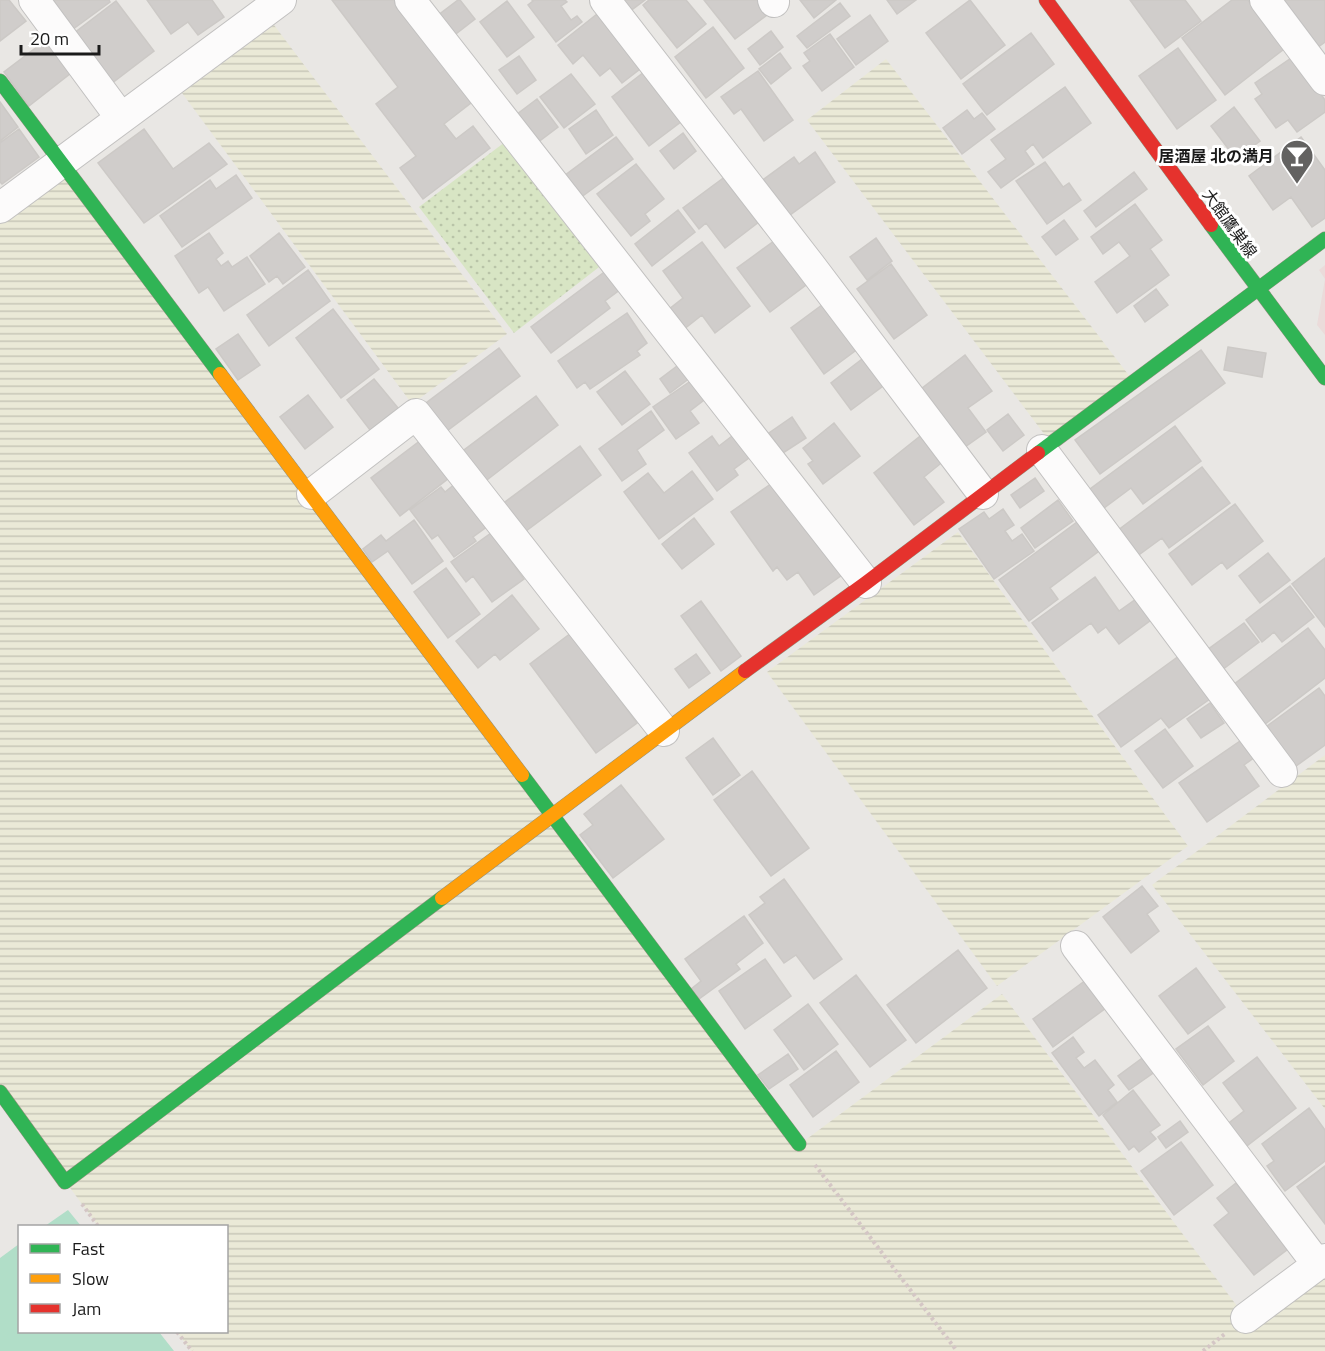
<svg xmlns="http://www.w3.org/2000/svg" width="1325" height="1351" font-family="'Titillium Web','Noto Sans JP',sans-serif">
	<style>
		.commercial { fill: #ebdbda }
		.farmland { fill: url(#farmland-rules) }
		.grass { fill: url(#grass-dots) }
		.pitch { fill: #b1dec8 }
		.building { fill: #d0cdcb; stroke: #ccc9c6; stroke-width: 1.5 }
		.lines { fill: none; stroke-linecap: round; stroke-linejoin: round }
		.street-casing { stroke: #c2c1c0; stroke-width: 32 }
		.fast-casing { stroke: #91917e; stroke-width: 15 }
		.slow-casing { stroke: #91917e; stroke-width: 15 }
		.jam-casing { stroke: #91917e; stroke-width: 15 }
		.path { stroke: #d4c6c5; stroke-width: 4; stroke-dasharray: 3 3; stroke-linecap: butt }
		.street { stroke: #fcfbfb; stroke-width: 30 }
		.fast { stroke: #30b455; stroke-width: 14 }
		.slow { stroke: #ff9f0a; stroke-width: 14 }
		.jam { stroke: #e5322d; stroke-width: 14 }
		.labels { text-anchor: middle; stroke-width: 6; stroke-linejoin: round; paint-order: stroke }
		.poi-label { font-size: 16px; font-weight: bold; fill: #1b1b1b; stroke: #fff; text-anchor: end }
		.street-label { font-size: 16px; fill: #1b1b1b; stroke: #fff }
	</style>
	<defs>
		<pattern id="farmland-rules" width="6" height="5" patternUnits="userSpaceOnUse" patternTransform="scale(1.5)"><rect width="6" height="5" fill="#eae9d7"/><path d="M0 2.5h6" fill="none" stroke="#c8c7b8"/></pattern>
		<pattern id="grass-dots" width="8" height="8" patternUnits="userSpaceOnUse" patternTransform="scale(1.5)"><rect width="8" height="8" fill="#d8e5c4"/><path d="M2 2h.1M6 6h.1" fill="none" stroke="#b9c4a8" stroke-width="1.8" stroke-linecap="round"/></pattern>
	</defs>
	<rect width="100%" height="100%" fill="#e9e7e4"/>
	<path class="commercial" d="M1325 265V335L1317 325 1325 279 1319 270Z"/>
	<path class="farmland" d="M274 25 507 334 412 404 182 93Z
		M886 59 1134 382 1051 443 807 120Z
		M62 163 800 1144 1002 994 1246 1318 1325 1259V1351H191L177 1332H226V1226H98L0 1092V208Z
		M958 532 1188 846 997 986 767 672Z
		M1325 755V1109L1152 885Z"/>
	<path class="grass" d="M509 139 603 264 514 333 419 207Z"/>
	<path class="pitch" d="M68 1210 81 1226H45Z
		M19 1244 20 1332H159L174 1351H0V1258Z"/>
	<path class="building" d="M0 0H9L26 21 0 41Z
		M39 0H109L110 2 65 35Z
		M147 0H212L224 17 198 35 188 22 171 34Z
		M332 0H401L476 99 444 124 456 139 473 126 490 148 423 199 400 168 416 156 376 104 398 87Z
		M458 0H460L475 19 452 37 437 16Z
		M532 0H565L567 2 561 6 571 20 577 16 582 22 556 42 528 5 533 1Z
		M614 0H645L625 15Z
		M649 0H686L706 24 677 48 643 5Z
		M704 0H762L771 12 735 39Z
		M800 0H836L814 18Z
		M887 0H916L897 14Z
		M970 0 1005 45 961 79 926 33Z
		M1130 0H1185L1201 21 1165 48Z
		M1232 0H1248L1284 49 1225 95 1182 38Z
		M1286 0H1325V42L1314 50 1279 5Z
		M116 1 154 51 107 87 69 37Z
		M507 1 534 37 507 57 480 22Z
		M840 3 850 16 807 48 797 36Z
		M597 14 640 69 622 83 610 68 600 76 583 55 573 64 558 45Z
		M870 15 888 41 856 65 837 39Z
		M713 27 744 68 706 98 675 57Z
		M771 31 783 47 760 65 748 49Z
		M1031 33 1054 64 987 115 963 84Z
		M830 34 854 67 822 91 803 66 810 61 804 53Z
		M46 40 71 73 29 106 4 72Z
		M1178 48 1216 100 1177 129 1139 76Z
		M780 53 791 68 771 84 759 69Z
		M519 56 536 80 517 94 499 70Z
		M1294 56 1325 100V112L1297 132 1288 120 1276 128 1255 99 1262 94 1255 83Z
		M758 71 793 120 764 141 741 109 734 114 721 97Z
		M644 72 682 121 649 146 612 97Z
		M571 74 595 104 564 128 540 97Z
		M1065 87 1091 123 1043 158 1033 144 1025 151 1034 164 1001 188 988 172 1006 159 991 140Z
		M537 99 558 127 537 143 516 115Z
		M0 102 18 127 0 141Z
		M1234 107 1260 141 1236 159 1211 126Z
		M596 110 613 135 586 154 569 129Z
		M967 110 974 119 982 113 995 129 962 154 943 128Z
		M19 129 39 157 2 184 0 182V143Z
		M144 129 173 169 209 143 227 164 144 223 98 163Z
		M683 133 696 151 674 169 660 151Z
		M616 137 633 159 580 198 564 176Z
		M1301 137 1325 170V218L1312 227 1291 197 1273 210 1249 176Z
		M815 152 835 182 786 218 760 182 794 157 799 164Z
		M1045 162 1063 187 1069 183 1081 200 1047 224 1016 181Z
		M636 164 664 199 645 214 650 221 631 236 597 194Z
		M1134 172 1147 189 1096 227 1084 211Z
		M236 175 252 198 182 247 160 216 210 180 216 189Z
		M726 176 760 221 725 248 706 223 699 229 683 208Z
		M1135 204 1162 240 1150 249 1169 275 1117 313 1095 282 1130 256 1119 242 1103 254 1091 237Z
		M678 210 695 232 652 266 635 244Z
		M1064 220 1078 239 1056 255 1042 237Z
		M209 233 223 253 216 259 221 266 228 261 232 267 247 257 265 284 224 311 208 287 199 293 175 256Z
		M279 233 305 267 283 284 277 276 269 282 250 256Z
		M876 238 892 261 867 280 850 257Z
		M774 241 806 285 770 312 737 268Z
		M702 242 750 306 715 333 702 315 683 330 668 310 683 298 663 271Z
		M891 264 927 315 894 339 857 289Z
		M611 267 625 286 605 301 610 308 551 353 531 327Z
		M308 270 330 301 269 346 247 315Z
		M1156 289 1168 305 1145 322 1134 306Z
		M826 302 859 348 824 374 791 328Z
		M333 309 379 369 341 398 296 338Z
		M627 313 647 343 637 351 640 355 590 389 585 382 577 388 558 361Z
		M238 334 260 365 238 380 216 349Z
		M1228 347 1266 353 1262 377 1224 370Z
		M499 348 520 376 443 434 422 406Z
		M1201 350 1225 383 1100 474 1075 440Z
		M965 355 992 391 968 408 986 432 965 447 921 389Z
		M866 356 887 383 851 410 831 383Z
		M681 363 691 377 670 393 660 379Z
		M625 371 650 404 622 425 597 392Z
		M695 378 708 397 690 411 699 423 676 439 653 407Z
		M374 379 398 408 370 430 347 400Z
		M308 395 333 427 305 449 280 417Z
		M536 396 558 425 483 483 460 453Z
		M651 411 664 430 637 450 646 464 622 481 599 449Z
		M1008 414 1024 435 1003 451 987 430Z
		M792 417 806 438 783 453 769 433Z
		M834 423 860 456 823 484 808 464 813 461 803 448Z
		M1175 426 1201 461 1143 504 1131 488 1100 511 1086 492Z
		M736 433 753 455 734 469 738 475 717 491 689 453 712 436 719 446Z
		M924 433 945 460 924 477 944 502 914 525 874 473Z
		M421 440 449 478 400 516 371 478Z
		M580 446 601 475 522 534 501 505Z
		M1202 467 1230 503 1169 548 1162 538 1136 557 1117 531Z
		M692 471 713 499 659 539 624 492 648 473 664 493Z
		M1035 478 1044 491 1020 508 1011 495Z
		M775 481 842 575 814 595 798 572 787 580 777 567 773 571 731 512Z
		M456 483 488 526 473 537 476 541 454 557 438 535 432 539 410 510 441 487 445 492Z
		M1058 500 1073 521 1035 548 1021 528Z
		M1235 504 1263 541 1227 569 1222 562 1192 585 1169 554Z
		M1003 509 1014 525 1005 531 1012 541 1022 534 1034 551 994 579 959 529 984 512 989 519Z
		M694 518 714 544 682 569 662 544Z
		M414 520 443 561 412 584 388 551 372 562 363 549 381 535 386 541Z
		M1077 522 1099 551 1050 588 1058 599 1029 621 999 580Z
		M491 533 524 579 492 602 473 576 466 582 451 562Z
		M1268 553 1290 580 1260 603 1239 576Z
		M1325 558V627L1292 584Z
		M446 568 480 614 448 638 414 592Z
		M1095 577 1119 611 1136 599 1151 620 1119 644 1106 627 1098 633 1091 623 1053 651 1032 623Z
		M1290 586 1314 617 1282 642 1274 632 1262 642 1246 620Z
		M512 595 539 629 500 660 495 654 478 668 456 641Z
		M701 601 741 656 721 671 681 616Z
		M1244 623 1259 642 1222 670 1207 650Z
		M1308 628 1325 650V678L1260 728 1229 688Z
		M571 633 637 723 596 753 530 664Z
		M1183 653 1214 696 1169 728 1161 718 1121 747 1098 715Z
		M696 654 710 673 689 688 675 669Z
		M1319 688 1325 696V745L1292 769 1263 729Z
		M1210 703 1224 723 1201 738 1187 719Z
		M1165 729 1193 766 1163 788 1135 751Z
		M713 738 740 775 713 795 686 758Z
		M1243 739 1255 757 1244 765 1259 786 1207 822 1179 783Z
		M752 771 809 848 771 876 714 800Z
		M621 785 664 839 613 878 580 835 593 825 584 814Z
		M784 879 842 959 814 979 796 955 784 963 749 915 765 903 760 897Z
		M1142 886 1158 906 1147 914 1159 931 1131 953 1103 917Z
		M744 916 763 943 736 964 740 969 699 999 691 989 701 981 685 959Z
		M958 950 987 988 916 1043 887 1005Z
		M765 959 791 996 745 1029 719 991Z
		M1196 968 1225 1007 1188 1034 1159 996Z
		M856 975 906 1040 870 1067 820 1003Z
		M1086 980 1106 1008 1053 1047 1033 1019Z
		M808 1004 838 1044 804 1070 774 1030Z
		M1208 1026 1234 1061 1203 1085 1176 1049Z
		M1073 1037 1084 1052 1076 1058 1084 1068 1095 1060 1114 1085 1108 1090 1117 1102 1099 1116 1052 1053Z
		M836 1051 859 1082 813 1117 790 1085Z
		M788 1054 798 1069 769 1089 758 1075Z
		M1145 1056 1156 1071 1129 1090 1118 1076Z
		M1257 1057 1296 1108 1243 1149 1225 1126 1244 1111 1223 1083Z
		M1133 1090 1160 1125 1150 1132 1156 1139 1139 1152 1134 1146 1129 1150 1103 1115Z
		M1309 1108 1325 1130V1161L1285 1191 1267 1166 1274 1161 1262 1144Z
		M1180 1121 1188 1132 1166 1148 1158 1137Z
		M1181 1142 1213 1185 1174 1215 1141 1171Z
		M1325 1166V1224L1297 1187Z
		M1236 1183 1288 1249 1254 1275 1214 1225 1229 1213 1217 1198Z"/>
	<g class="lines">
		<g class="street-casing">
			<path id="street" d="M34 0 121 118
				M410 0 866 583
				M605 0 810 265 983 494
				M773 0 774 2
				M1265 0 1325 80
				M0 208 281 0
				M1042 450 1282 772
				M312 494 416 414 664 731
				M1076 946 1318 1265
				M1246 1318 1325 1259"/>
		</g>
		<g class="fast-casing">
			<path id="fast" d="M0 81 220 374
				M1211 225 1325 378
				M1038 453 1325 239
				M522 775 799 1144
				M0 1092 65 1182 442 898"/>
		</g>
		<g class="slow-casing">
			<path id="slow" d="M220 374 522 775
				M442 898 745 671"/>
		</g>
		<g class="jam-casing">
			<path id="jam" d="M1046 0 1211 225
				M745 671 866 583 1038 453"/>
		</g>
		<path class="path" d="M815 1165 957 1351
			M82 1204 98 1226
			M177 1332 192 1351
			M1203 1351 1226 1333"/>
		<use href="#street" class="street"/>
		<use href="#fast" class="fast"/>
		<use href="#slow" class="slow"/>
		<use href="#jam" class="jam"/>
	</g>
	<defs>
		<g id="bar-pin" transform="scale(1.725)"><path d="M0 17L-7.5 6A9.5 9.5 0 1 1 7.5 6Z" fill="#636261" stroke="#fff"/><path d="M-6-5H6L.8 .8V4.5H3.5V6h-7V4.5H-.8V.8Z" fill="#fff"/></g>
	</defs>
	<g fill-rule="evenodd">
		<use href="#bar-pin" x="1297" y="156"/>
	</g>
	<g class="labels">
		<g class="poi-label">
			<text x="1274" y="162">居酒屋 北の満月</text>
		</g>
		<g class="street-label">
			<text transform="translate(1230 223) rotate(54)" y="6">大館鷹巣線</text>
		</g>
	</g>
	<rect x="18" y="1225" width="210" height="108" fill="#ffffff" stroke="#a4a4a4" stroke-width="1.5"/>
	<rect x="30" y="1244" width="30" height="9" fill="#30b455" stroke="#a4a4a4" stroke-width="1.5"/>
	<text x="72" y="1255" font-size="18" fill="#1b1b1b">Fast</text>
	<rect x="30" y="1274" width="30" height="9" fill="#ff9f0a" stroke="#a4a4a4" stroke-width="1.5"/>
	<text x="72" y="1285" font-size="18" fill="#1b1b1b">Slow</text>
	<rect x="30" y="1304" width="30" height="9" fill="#e5322d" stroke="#a4a4a4" stroke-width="1.5"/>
	<text x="72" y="1315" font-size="18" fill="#1b1b1b">Jam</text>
	<path d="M21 45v9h78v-9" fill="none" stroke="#1b1b1b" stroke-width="3"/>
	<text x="30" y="45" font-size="18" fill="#1b1b1b" stroke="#ffffff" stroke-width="4.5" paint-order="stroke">20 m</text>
</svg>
